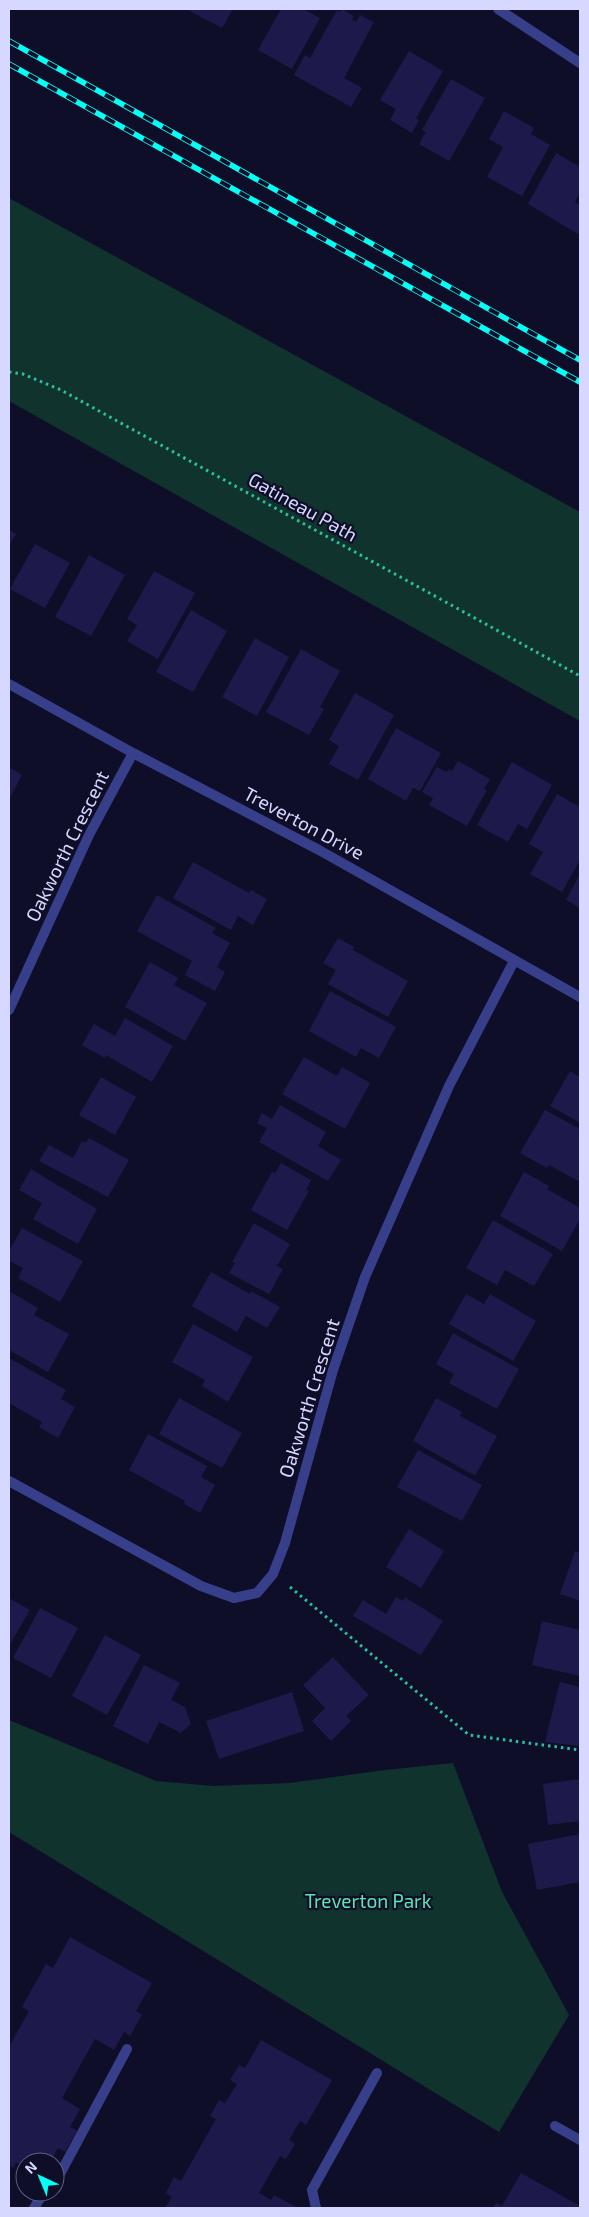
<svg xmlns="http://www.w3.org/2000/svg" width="589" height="2217" font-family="'Exo 2',sans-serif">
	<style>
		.green { fill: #11332d }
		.building { fill: #1d194b }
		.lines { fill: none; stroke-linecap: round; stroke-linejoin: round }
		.path { stroke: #28c1a3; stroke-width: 3; stroke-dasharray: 2.5 4; stroke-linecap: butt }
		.service { stroke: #373f8b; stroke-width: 10 }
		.minor { stroke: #373f8b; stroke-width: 10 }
		.rail-casing { stroke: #03fff5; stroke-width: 5.5 }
		.rail { stroke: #0f0e29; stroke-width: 4; stroke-dasharray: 11; stroke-linecap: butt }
		.labels { text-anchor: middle; stroke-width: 4.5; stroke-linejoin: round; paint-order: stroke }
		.street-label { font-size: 19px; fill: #d7d8ff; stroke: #0f0e29 }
		.park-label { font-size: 19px; fill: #5be7b0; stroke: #0f0e29 }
	</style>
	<rect width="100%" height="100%" fill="#0f0e29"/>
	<path class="green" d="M9 198 580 512V721L9 401Z
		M9 1720 156 1781 213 1786 290 1783 385 1770 453 1763 502 1892 569 2015 499 2132 9 1832Z"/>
	<path class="building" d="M186 9H233L222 28Z
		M281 9H303L320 18 292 69 258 50Z
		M342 9 354 16 352 19 356 22 360 15 374 22 344 78 362 88 351 107 294 75 305 55 310 58 337 10 340 12Z
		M409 51 443 71 416 118 419 120 412 133 390 120 396 109 380 100Z
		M451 79 485 98 449 161 419 144 426 132 422 130Z
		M504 111 534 128 531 134 550 145 522 196 487 177 503 147 489 139Z
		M556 153 580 167V192L575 202 580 205V230L578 234 528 204Z
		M9 530 16 534 9 546Z
		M35 544 70 563 45 608 10 589Z
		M89 555 125 575 91 636 55 617Z
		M154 571 195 593 158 659 127 641 137 625 127 619Z
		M191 610 227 631 193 692 156 672Z
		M255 638 289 657 257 716 222 697Z
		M301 649 340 671 320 707 324 709 309 735 266 712Z
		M355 693 394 715 358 780 329 764 339 746 329 740Z
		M396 728 441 753 420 791 413 788 406 801 368 779Z
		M458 761 490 779 484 789 487 790 467 826 429 805 433 798 422 792 437 767 447 772 449 769 452 771Z
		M512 762 552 785 527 829 518 824 508 842 477 825Z
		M9 767 22 775 9 800Z
		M557 794 580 807V860L562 892 530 874 543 852 529 844Z
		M193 862 249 893 251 890 267 899 253 925 238 916 231 930 173 898Z
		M580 874V908L566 900Z
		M157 895 216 928 212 933 230 943 217 967 225 972 215 991 185 975 192 961 137 931Z
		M338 938 354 947 353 950 408 981 388 1017 328 984 336 970 323 963Z
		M150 962 178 978 174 985 207 1003 185 1041 125 1007Z
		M330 991 396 1027 379 1058 361 1048 356 1057 309 1031Z
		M125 1018 173 1046 152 1082 106 1055 105 1058 82 1045 94 1024 115 1036Z
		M304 1057 337 1076 342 1067 370 1083 345 1129 282 1094Z
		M570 1071 580 1077V1123L550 1106Z
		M101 1077 136 1097 115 1135 79 1115Z
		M280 1105 326 1132 318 1146 341 1160 328 1181 259 1142 267 1128 257 1123 262 1113 272 1119Z
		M545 1110 580 1129V1182L549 1165 547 1168 520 1153Z
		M89 1138 129 1160 108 1197 39 1161 49 1145 73 1158 82 1141 86 1143Z
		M281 1163 311 1180 306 1190 309 1191 287 1230 251 1210 272 1172 275 1173Z
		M31 1169 97 1209 78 1244 33 1219 42 1203 19 1190Z
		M524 1172 549 1186 547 1189 580 1208V1219L562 1251 500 1216Z
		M493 1220 553 1254 534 1286 505 1270 497 1285 466 1268Z
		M254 1223 290 1244 277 1266 283 1269 269 1294 229 1273 235 1263 232 1262Z
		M22 1228 83 1261 60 1302 18 1278 23 1268 9 1261V1251Z
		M211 1272 250 1294 251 1291 280 1307 267 1328 246 1316 237 1332 192 1306Z
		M11 1292 38 1308 34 1315 69 1334 48 1372 9 1350V1297Z
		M466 1294 484 1304 490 1294 536 1321 513 1361 449 1324Z
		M193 1324 253 1357 228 1402 202 1386 205 1380 172 1362Z
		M453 1333 519 1369 497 1409 449 1383 454 1374 436 1364Z
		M9 1358 66 1390 61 1399 75 1407 58 1438 39 1427 42 1422 9 1403Z
		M179 1398 242 1433 222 1468 159 1434Z
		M436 1398 462 1412 460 1416 497 1436 475 1476 413 1441Z
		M148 1434 207 1466 201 1477 215 1485 200 1513 184 1504 185 1501 129 1470Z
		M418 1450 482 1485 462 1521 397 1487Z
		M409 1529 444 1551 421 1588 386 1567Z
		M575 1551 580 1553V1601L560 1594Z
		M396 1597 403 1601 405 1597 443 1621 421 1655 353 1616 363 1600 386 1614Z
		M9 1598 30 1610 9 1646Z
		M40 1608 78 1628 51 1678 13 1658Z
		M542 1621 580 1630V1676L532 1665Z
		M105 1635 141 1655 107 1715 72 1696Z
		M333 1657 369 1695 346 1716 351 1721 331 1741 312 1721 325 1708 303 1685Z
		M144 1665 180 1683 171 1700 185 1707 191 1724 181 1733 159 1722 148 1744 113 1726Z
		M560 1682 580 1687V1746L545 1742Z
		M292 1692 304 1731 219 1759 206 1721Z
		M580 1779V1821L548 1825 543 1784Z
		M580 1834V1882L537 1890 528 1844Z
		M70 1937 152 1983 136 2011 142 2015 130 2036 124 2032 114 2050 95 2039 62 2098 80 2109 70 2127 77 2131 65 2152 58 2148 50 2162H25V2167L16 2162 13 2168 9 2165V2047L29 2011 22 2007 46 1964 53 1968Z
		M261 2040 332 2080 306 2125 300 2121 289 2140 295 2144 286 2159 280 2156 259 2193 271 2200 274 2195 298 2208H165L172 2197 166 2193 174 2177 181 2181 216 2119 210 2116 219 2100 225 2103 237 2084 230 2080 239 2065 245 2068Z
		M521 2173 580 2206V2208H493L496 2203 502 2206Z"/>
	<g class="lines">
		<path class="path" d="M9 372 23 374 61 390 580 676
			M290 1587 469 1735 580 1750"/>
		<path class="service" d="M555 2126 580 2140
			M55 2179 60 2174 127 2049
			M34 2208 44 2192
			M316 2208 312 2190 377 2073"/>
		<path class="minor" d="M498 9 580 63
			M9 684 133 753 319 850 580 997
			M9 1010 89 835 133 753
			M9 1481 201 1586 234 1598 257 1593 273 1574 285 1543 333 1370 365 1277 449 1086 514 961"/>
		<g class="rail-casing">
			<path id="rail" d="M9 41 580 360
				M9 64 580 382"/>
		</g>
		<use href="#rail" class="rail"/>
	</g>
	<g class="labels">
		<g class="street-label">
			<text transform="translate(303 507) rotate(29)" y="7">Gatineau Path</text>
			<text transform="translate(304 823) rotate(28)" y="7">Treverton Drive</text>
			<text transform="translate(67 846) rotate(-64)" y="7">Oakworth Crescent</text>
			<text transform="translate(309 1398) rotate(-73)" y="7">Oakworth Crescent</text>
		</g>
		<g class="park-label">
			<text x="368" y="1908">Treverton Park</text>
		</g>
	</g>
	<rect width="589" height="2217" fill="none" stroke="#d7d8ff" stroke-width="20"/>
	<g transform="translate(40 2177) rotate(316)"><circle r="24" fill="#0f0e29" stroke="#5f5f7f"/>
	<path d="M0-4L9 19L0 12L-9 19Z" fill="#03fff5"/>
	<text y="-8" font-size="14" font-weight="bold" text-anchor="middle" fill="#d7d8ff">N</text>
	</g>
</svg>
